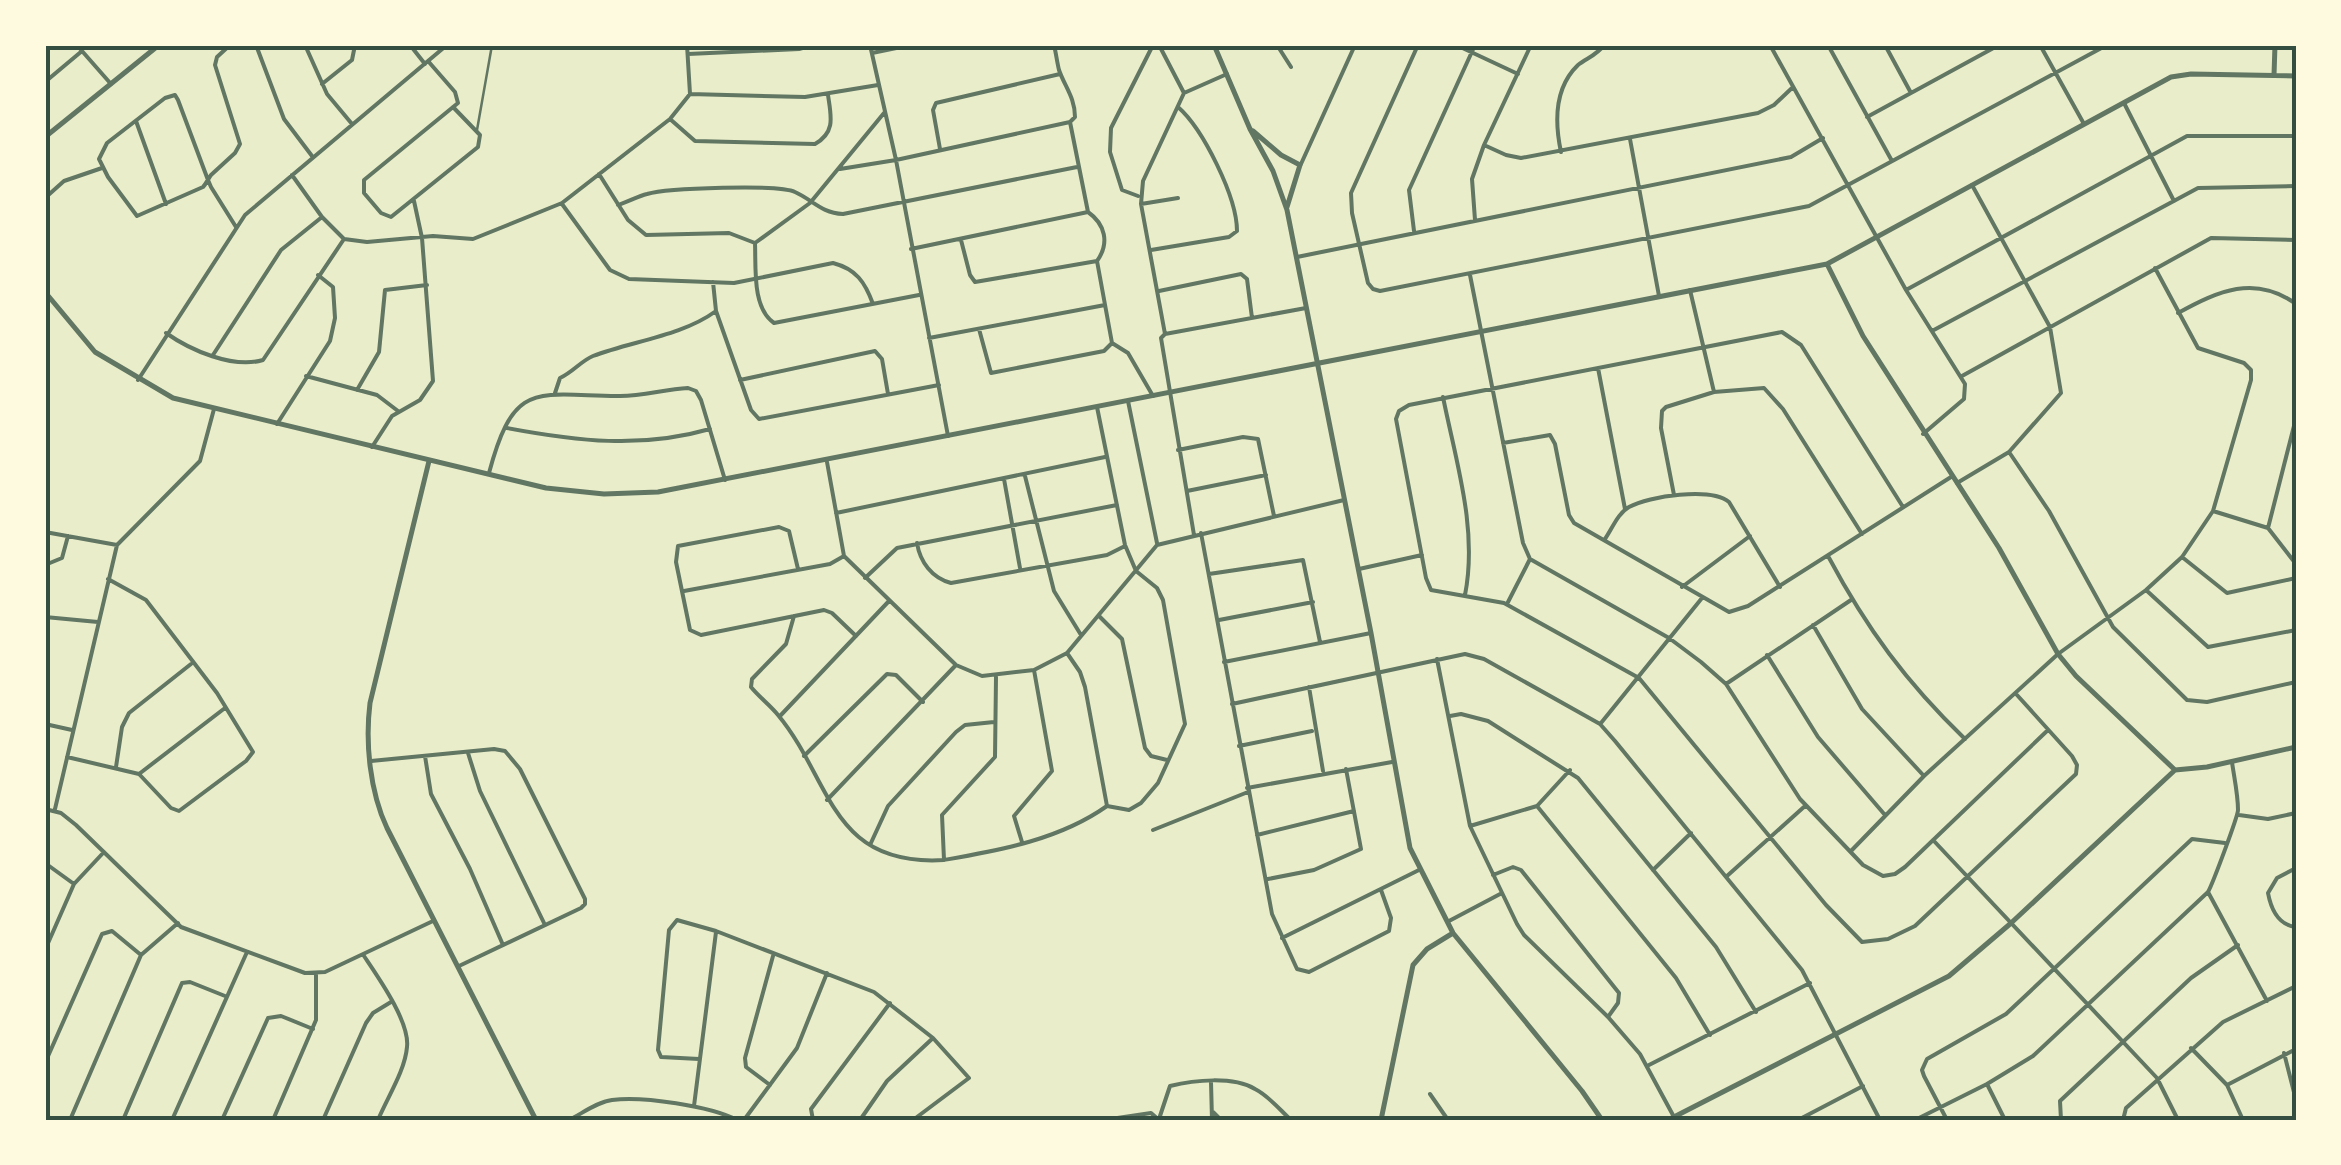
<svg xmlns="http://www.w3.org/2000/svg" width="2341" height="1165" font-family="'PT Sans',sans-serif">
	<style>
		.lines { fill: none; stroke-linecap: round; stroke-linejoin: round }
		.pedestrian { stroke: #617663; stroke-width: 2.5 }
		.minor { stroke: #617663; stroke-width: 4 }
		.tertiary { stroke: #617663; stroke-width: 5 }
		.neatline { fill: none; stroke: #344e41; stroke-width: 4 }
	</style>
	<rect width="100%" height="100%" fill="#e9edc9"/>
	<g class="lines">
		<path class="pedestrian" d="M477 130 492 45"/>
		<path class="minor" d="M230 45 217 57 215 65 240 144 235 153 211 175C208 179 206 184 203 187L137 216 108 177 99 159 107 143 165 98 175 95 178 100 208 180 211 187 236 227
			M256 45 284 119 312 156
			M305 45 327 94 352 124
			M410 45 425 64
			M870 45 896 160 948 436
			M956 45H985
			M1159 45 1184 93
			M1277 45 1291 67
			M1418 45 1351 193 1352 213 1368 283 1373 289 1380 291 1809 206 2107 45
			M1456 45 1518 74
			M1770 45 1906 290 1965 384 1964 399 1923 434
			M1828 45 1892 161
			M1885 45 1911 93
			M2040 45 2084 124
			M82 51 111 84
			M872 53 911 45
			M688 54 799 49 813 45
			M428 61 455 92 458 103 364 180V193L381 213 391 217 478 147 480 135 453 107
			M45 82 82 51 77 45
			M322 84 352 60 355 45
			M690 94 805 97 878 85
			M2124 103 2174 201
			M1867 117 1999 45
			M670 119 695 141 815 144C836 132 831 116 828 95
			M136 121 166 204
			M1630 139 1659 296
			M1484 145 1506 155 1521 158 1758 113 1774 105 1793 87
			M940 149 933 110 936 103 1060 74
			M1561 152C1555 124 1554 88 1578 65 1587 58 1597 55 1604 45
			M1301 164 1355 45
			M840 169 896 160 1070 122
			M599 174 628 220 646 235 729 233 755 243
			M292 175 322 217 344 239 367 242 433 236 473 239 562 203 670 119 690 94 687 45
			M1138 196 1122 190 1110 152 1111 128 1153 45
			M45 198 64 181 102 168
			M562 204 610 270 629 279 734 283 833 263C856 269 865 282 873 304
			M1141 204 1178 198
			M618 205C628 202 638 196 647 194 667 188 779 184 795 192 813 200 821 213 843 214L1077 167
			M1475 220 1472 179 1484 145 1531 45
			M1414 231 1409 190 1475 45
			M961 240 970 275 975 282 1097 261
			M755 243C756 268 752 308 774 323L919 295
			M755 243 810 203 884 113
			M911 249 1088 212
			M1151 250 1229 237 1237 231C1237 197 1203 129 1178 107
			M1297 257 1791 157 1823 138
			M1470 275 1523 543 1530 559
			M713 282 716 311 751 410 759 419 939 385
			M1690 290 1714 392
			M1906 290 2187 136H2296
			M1159 291 1241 274 1247 279 1252 318
			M2178 313C2218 291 2255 274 2296 304
			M979 329 991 373 1104 351 1112 343 1097 261C1110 243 1105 224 1088 212L1070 122 1075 117C1075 98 1065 87 1059 70 1057 62 1056 53 1054 45
			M1932 331 2198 188 2296 186
			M166 333C190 350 233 369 263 360L344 239
			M1165 334 1141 204 1143 181 1184 93 1227 74
			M929 338 1105 305
			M1112 343 1128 353 1153 396
			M213 355 281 250 322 217
			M1598 368 1625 509
			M306 376 377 395 398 411
			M1962 376 2211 238 2296 240
			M138 380 245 215 447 45
			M740 380 875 351 882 359 888 394
			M357 390 379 352 385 290 427 285
			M555 393 560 378C573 372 581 361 593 356 632 341 682 336 716 311
			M1443 397C1456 462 1478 529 1465 595
			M1128 401 1157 543
			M1097 407 1125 545 1136 571 1157 588 1163 600 1185 724 1158 783 1141 803 1129 810 1107 806
			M277 424 330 341 335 318 333 287 318 275
			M507 428C576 441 641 449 710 429
			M1503 443 1550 435 1555 444 1569 515 1574 523 1729 612 1748 606 1951 477
			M372 447 392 416 420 400 433 381 422 238 414 201
			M1178 450 1243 437 1258 439 1274 516
			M2009 452 2049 511 2113 627 2187 700 2207 702 2296 682
			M827 462 844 556 956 665 982 676 1034 670 1067 653 1157 545 1344 500
			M489 473C514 380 535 395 617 396 641 397 664 389 688 388L696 391 701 400 725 480
			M1025 476 1054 591 1081 635
			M1004 479 1020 568
			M1957 483 2009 452 2061 393 2050 327 1972 185
			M1187 491 1266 475
			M1674 495 1661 428 1662 411 1666 407 1714 392 1764 388 1783 409 1862 534
			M1903 507 1801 345 1782 332 1409 405 1399 411 1396 419 1426 578 1431 590 1504 603 1639 678 1826 905 1862 942 1888 939 1915 926 2076 774 2077 765 2072 756 2017 695
			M2213 511 2268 528 2296 564
			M836 513 1105 457
			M2268 528 2296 418
			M45 532 117 545
			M1201 533 1272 914 1297 969 1309 972 1389 931 1391 918 1381 890
			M1194 535 1161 338 1165 334 1306 308
			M1605 539C1612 529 1618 513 1629 507 1649 496 1711 487 1729 502L1780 587
			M917 543C920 562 932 578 951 583L1107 555 1125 546
			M1828 556C1867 629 1906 682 1965 739
			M2182 557 2227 593 2296 578
			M1530 559 1669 638 1701 662 1726 684 1800 799 1863 865 1883 876 1895 874 1905 867 2048 730
			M45 565 62 558 68 536
			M798 569 789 531 779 527 678 546 676 562 690 630 701 635 824 610 832 613 856 636
			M1359 569 1422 555
			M1209 574 1303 560 1320 642
			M865 578 897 548 1117 505
			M1682 587 1750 536
			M2146 590 2208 647 2296 630
			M684 591 830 564 844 556
			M1507 604 1530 559
			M794 616 786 644 752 679 751 687C759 697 770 705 778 715 832 780 830 867 944 860 1000 850 1059 840 1107 806
			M1099 616 1122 639 1145 748 1151 756 1167 760
			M45 617 98 622
			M1219 620 1313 602
			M1813 625 1862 709 1924 776
			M45 633 48 618
			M1067 653 1080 672 1085 687 1107 806
			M1767 655 1818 737 1885 815
			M1437 659 1470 826 1517 924 1524 935 1608 1017 1640 1054 1674 1117
			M1224 662 1371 633
			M1726 684 1851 600
			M1309 687 1323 771
			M1232 704 1465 654 1484 659 1600 724 1615 741 1802 970 1880 1120
			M780 716 889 601
			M1450 716 1461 714 1488 721 1578 778 1716 947 1756 1012
			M1601 723 1702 598
			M45 724 72 730
			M1239 746 1312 731
			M468 753 480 791 545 925
			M425 756 431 794 470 869 503 945
			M804 756 887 674 896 675 923 702
			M67 757 139 774 171 808 179 811 246 761 253 752 217 693 146 600 108 579
			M371 761 494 749 505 751 520 769 585 899V904L581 908 459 966
			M116 767 122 727 129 713 191 664
			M139 774 225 708
			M1247 788 1392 762
			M827 800 955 666
			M1537 806 1676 978 1710 1035
			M45 809 61 813 76 825 181 927 305 973 325 972 433 921
			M55 809 117 545 200 461 214 409
			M2239 815 2268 819 2296 813
			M1470 826 1537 806 1570 770
			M1153 830 1248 792
			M1257 835 1354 811
			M1933 840 2157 1078 2178 1120
			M1022 842 1014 816 1052 771 1034 670
			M870 845 888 806 956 732 965 725 994 722
			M1851 851 1924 776 2058 654 2146 590 2182 557 2213 511 2251 380V370L2244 363 2198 348 2155 268
			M944 860 942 815 995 757 996 677
			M45 863 74 884
			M2296 868 2277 878 2268 893C2271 909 2278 925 2296 927
			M1653 870 1691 833
			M1493 875 1513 867 1521 870 1619 993 1618 1003 1608 1017
			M1727 876 1805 806
			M1268 879 1314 870 1361 849 1346 769
			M2208 892 2267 1001
			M1449 921 1502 893
			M1282 938 1419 870
			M45 950 74 884 104 852
			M364 956C378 977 410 1022 407 1047 405 1071 387 1098 378 1120
			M2191 1048 2227 1085 2243 1120
			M2284 1053 2296 1100
			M699 1059 661 1057 658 1050 669 930 677 920 716 931 874 992 933 1038 969 1078 913 1120
			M45 1063 102 934 112 931 141 955
			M1649 1065 1810 983
			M1211 1082 1212 1120
			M1987 1084 2005 1120
			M2229 1084 2296 1049
			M770 1085 746 1067 745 1058 773 956
			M1430 1094 1448 1120
			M694 1106 716 932
			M1213 1112 1221 1120
			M45 1114 52 1120
			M1159 1119 1170 1086C1194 1080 1233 1076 1255 1089 1269 1096 1280 1110 1291 1120
			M70 1120 141 955 178 923
			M123 1120 182 983 190 982 225 996
			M172 1120 247 952
			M222 1120 268 1018 281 1016 313 1029
			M273 1120 316 1020V975
			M323 1120 366 1023 373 1013 391 1002
			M569 1120C583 1113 597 1102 612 1100 643 1096 710 1106 737 1120
			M744 1120 797 1048 827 973
			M813 1120 811 1109 890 1003
			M860 1120 887 1081 933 1038
			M1104 1120 1151 1113 1159 1120
			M1798 1120 1863 1086
			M1915 1120 1987 1084 2033 1056 2208 892C2213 883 2238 816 2238 810 2238 794 2234 777 2232 762
			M1947 1120 1924 1076 1922 1070 1927 1059 2006 1014 2192 839 2225 843
			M2061 1120 2060 1101 2191 978 2238 945
			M2123 1120 2126 1108 2223 1022 2296 986"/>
		<path class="tertiary" d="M1214 45 1250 129 1273 171 1287 210 1371 633 1410 848 1453 933 1582 1091 1602 1120
			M2274 75 2275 45
			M1253 131 1281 155 1300 165 1287 207
			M45 137 159 45
			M1827 264 1863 336 1999 548 2058 654 2076 676 2175 770 2207 767 2296 747
			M45 292 95 352 173 398 546 488 604 494 658 492 1827 264 2171 77 2191 74 2296 76
			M429 461 370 703C365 743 370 792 387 828L536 1120
			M1381 1120 1413 965 1427 949 1453 933
			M1668 1120 1949 976 2010 924 2175 770"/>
	</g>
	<rect width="2341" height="1165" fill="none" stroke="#fefae0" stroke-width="95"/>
	<rect x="48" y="48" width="2246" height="1070" class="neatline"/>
</svg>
